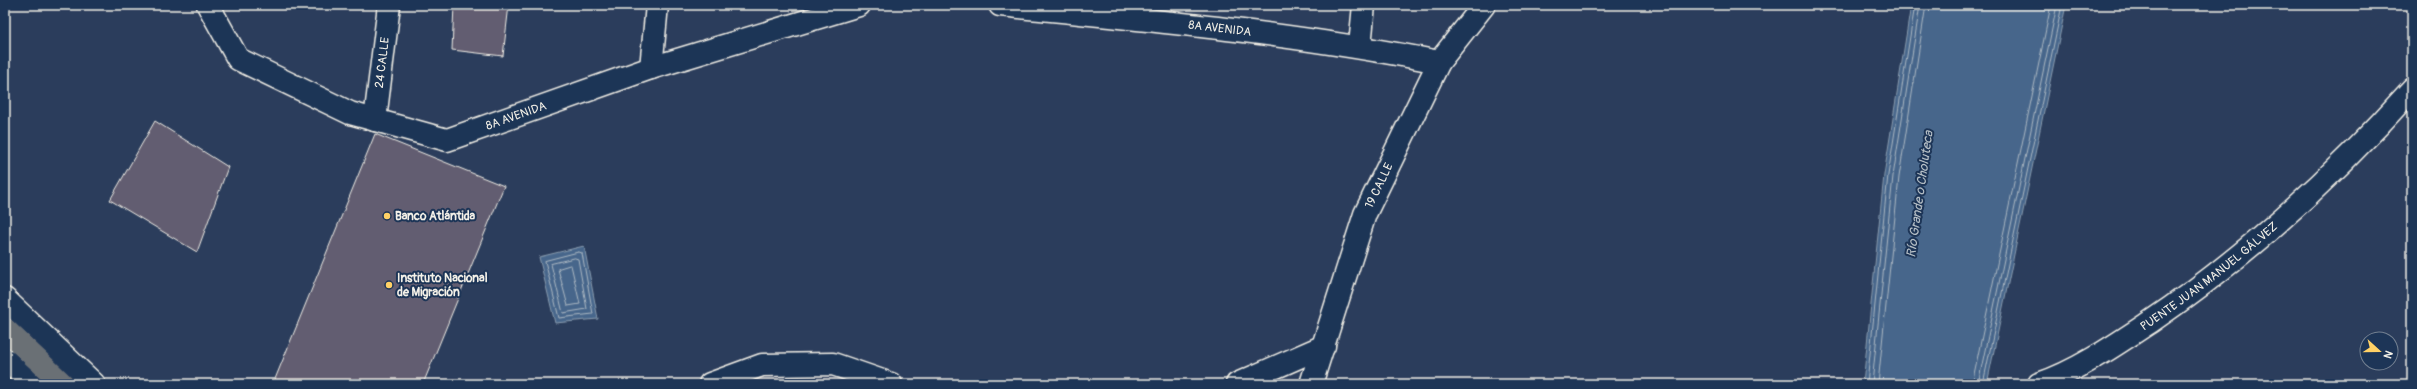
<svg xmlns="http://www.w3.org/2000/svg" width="2417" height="389" font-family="Pangolin,sans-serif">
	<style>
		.water { fill: #46668b; stroke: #8c9eb0 }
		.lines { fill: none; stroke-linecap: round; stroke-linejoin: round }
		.shore { stroke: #aeb9c3; stroke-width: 1 }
		.building { fill: #625d71; stroke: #f4f1e8 }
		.street-casing { stroke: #f4f1e8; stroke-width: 25 }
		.secondary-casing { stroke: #f4f1e8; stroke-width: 25 }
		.primary-casing { stroke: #f4f1e8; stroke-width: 25 }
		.street { stroke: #1d3557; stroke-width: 22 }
		.secondary { stroke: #1d3557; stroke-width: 22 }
		.primary { stroke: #6b6f74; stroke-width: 22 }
		.poi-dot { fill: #ffd166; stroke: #1d3557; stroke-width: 1.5 }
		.labels { text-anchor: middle; stroke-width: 4; stroke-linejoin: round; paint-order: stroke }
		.street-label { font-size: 12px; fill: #f4f1e8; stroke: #1d3557 }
		.poi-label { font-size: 12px; font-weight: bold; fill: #f4f1e8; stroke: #1d3557; text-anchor: start }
		.water-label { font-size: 13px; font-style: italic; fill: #b7c0c7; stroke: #1d3557 }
	</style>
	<rect width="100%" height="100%" fill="#2b3d5c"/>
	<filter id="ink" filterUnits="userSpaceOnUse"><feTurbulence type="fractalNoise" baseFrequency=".025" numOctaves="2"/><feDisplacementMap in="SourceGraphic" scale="8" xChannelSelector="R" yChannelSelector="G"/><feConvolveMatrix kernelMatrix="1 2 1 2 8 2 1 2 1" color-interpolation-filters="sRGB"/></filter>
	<g filter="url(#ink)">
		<path class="water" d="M1911 5H2066L1987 384H1863L1884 175Z
			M584 246 598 319 555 323 539 257Z"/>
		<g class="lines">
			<path class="shore" d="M579 252 582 253 593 314 559 318 545 261Z
				M575 258 578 259 587 309 563 313 551 264Z
				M571 265 580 304 568 306 558 269Z
				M1867 384 1888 175 1915 5
				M1872 384 1893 176 1920 5
				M1878 384 1899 177 1926 5
				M1972 384 2051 5
				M1978 384 2057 5
				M1983 384 2062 5"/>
		</g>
		<path class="building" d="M454 5H509L503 56 452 50Z
			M155 121 228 167 197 252 110 200Z
			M375 134 504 186 423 384H273Z"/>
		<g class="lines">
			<g class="street-casing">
				<g id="street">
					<path id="s1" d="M208 5 238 59 350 113 447 140 651 68 859 5"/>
					<path id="s2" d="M1000 5C1147 20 1294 33 1439 62"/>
					<path d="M1360 46 1364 5"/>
					<path d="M651 68 657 5"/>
					<path id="s3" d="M375 120 389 5"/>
					<path d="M710 384 762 365 833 364 891 384"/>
					<path d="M1237 384 1324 346"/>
					<path id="s4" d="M1311 384 1365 214 1439 62 1484 5"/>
				</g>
			</g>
			<g class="secondary-casing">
				<g id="secondary">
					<path d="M5 299 94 384"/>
					<path d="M5 359 32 384"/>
					<path id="s5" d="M2039 384C2076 372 2117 344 2150 322 2247 256 2333 177 2412 89"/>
				</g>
			</g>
			<g class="primary-casing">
				<path id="primary" d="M5 329 63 384"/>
			</g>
			<use href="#street" class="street"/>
			<use href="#secondary" class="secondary"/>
			<use href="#primary" class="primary"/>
		</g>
	</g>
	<g class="poi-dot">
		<circle cx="387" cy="216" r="4"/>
		<circle cx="389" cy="285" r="4"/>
	</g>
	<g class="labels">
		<g class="street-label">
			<text dy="4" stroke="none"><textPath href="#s2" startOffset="221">8A AVENIDA</textPath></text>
			<text dy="4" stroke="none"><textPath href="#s3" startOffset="58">24 CALLE</textPath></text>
			<text dy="4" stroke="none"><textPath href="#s1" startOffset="360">8A AVENIDA</textPath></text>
			<text dy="4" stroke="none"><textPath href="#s4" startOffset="210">19 CALLE</textPath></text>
			<text dy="4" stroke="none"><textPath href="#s5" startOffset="202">PUENTE JUAN MANUEL GÁLVEZ</textPath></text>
		</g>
		<g class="poi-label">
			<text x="395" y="220">Banco Atlántida</text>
			<text x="397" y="282">Instituto Nacional<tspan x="397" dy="14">de Migración</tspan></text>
		</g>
		<g class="water-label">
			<text transform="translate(1919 194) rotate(-82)" y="5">Río Grande o Choluteca</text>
		</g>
	</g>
	<rect width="2417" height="389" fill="none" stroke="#1d3557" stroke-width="20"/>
	<rect x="10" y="10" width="2397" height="369" fill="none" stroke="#f4f1e8" stroke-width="1.5" filter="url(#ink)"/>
	<g transform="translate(2379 351) rotate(111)"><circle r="19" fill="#1d3557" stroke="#738091"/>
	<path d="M0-3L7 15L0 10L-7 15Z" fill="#ffd166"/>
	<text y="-6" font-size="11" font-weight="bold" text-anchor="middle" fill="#f4f1e8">N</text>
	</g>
</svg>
